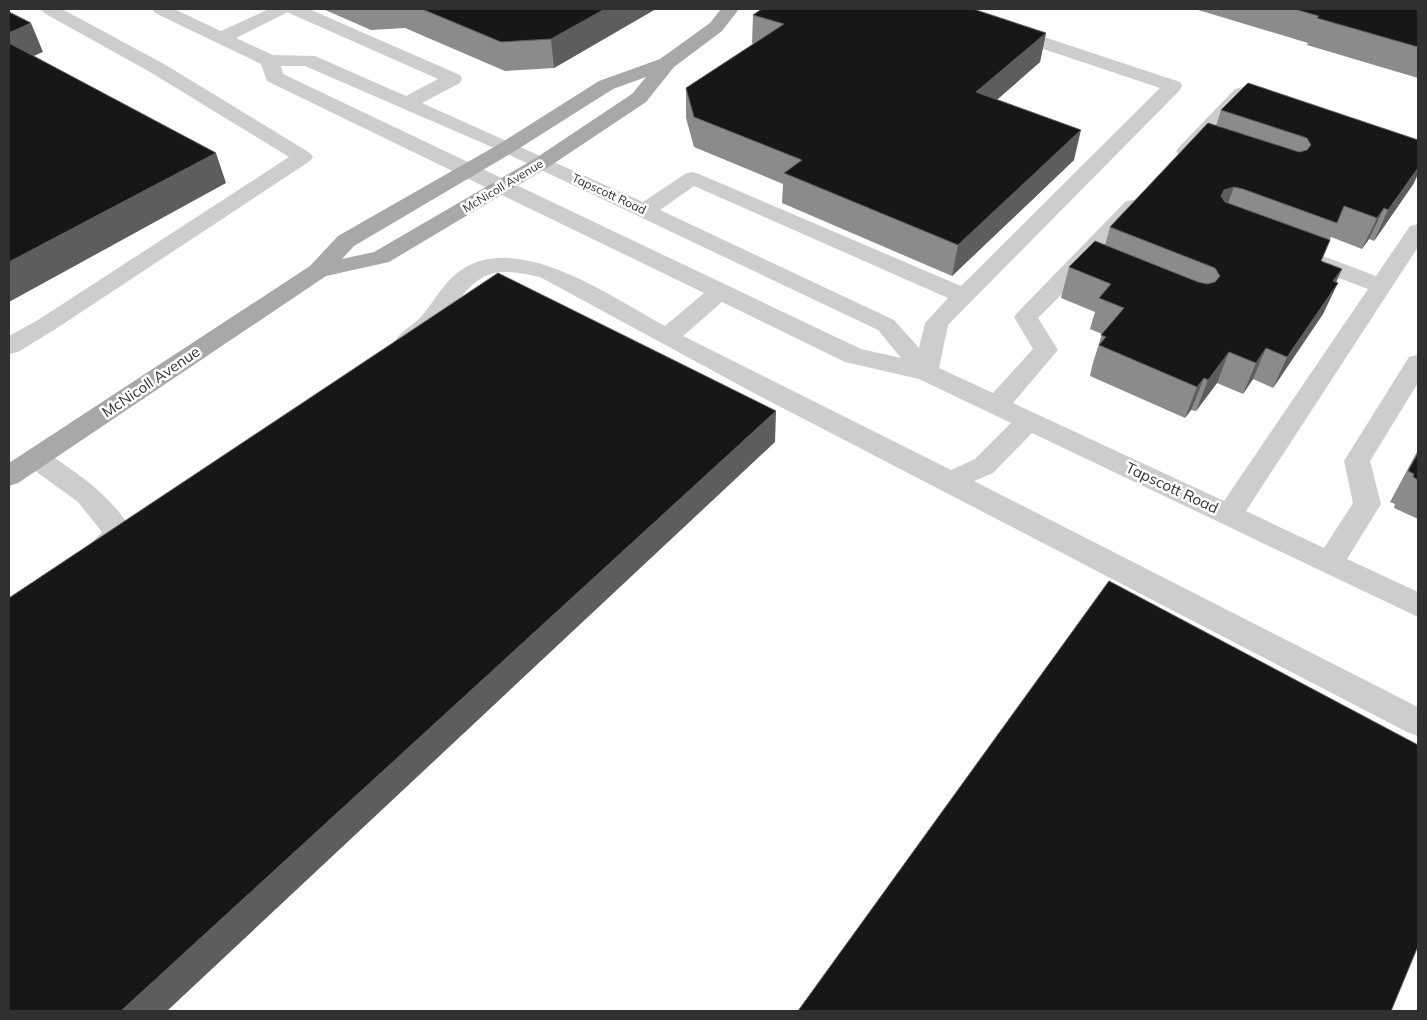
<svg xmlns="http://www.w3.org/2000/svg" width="1427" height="1020" font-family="Mulish,sans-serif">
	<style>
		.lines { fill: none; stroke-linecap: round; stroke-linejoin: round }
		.minor { fill: #cdcdcd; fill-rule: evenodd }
		.major { fill: #a8a8a8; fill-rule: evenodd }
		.wall { fill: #8b8b8b }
		.shaded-wall { fill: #5d5d5d }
		.building { fill: #171717; stroke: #5d5d5d }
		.labels { text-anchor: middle; stroke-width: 5; stroke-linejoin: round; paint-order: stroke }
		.far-street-label { font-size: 12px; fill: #303030; stroke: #fff }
		.street-label { font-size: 15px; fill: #303030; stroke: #fff }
	</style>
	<rect width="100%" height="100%" fill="#fff"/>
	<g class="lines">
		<path class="minor" d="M41 9H62L164 64 310 153 313 157 310 161 54 330 18 352 9 354V336L38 320 289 157 150 72 44 13Z
			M152 9H174L221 31 269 9H309L460 75 462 79 460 83 422 103 643 202 685 174 692 172 699 174 961 286 1160 88 936 13 933 9H959L1180 82 1182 86 1180 90 948 325 939 368 993 393 1033 349 1014 317 1018 312 1126 201 1134 200 1142 201 1145 206 1142 211 1097 258 1105 261 1108 266 1105 271 1097 273 1086 270 1038 318 1058 350 1013 403 1224 501 1368 289 1299 263 1296 258 1299 253 1307 251 1315 253 1376 276 1410 226 1418 224V247L1246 511 1324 548 1353 503 1344 461 1409 357 1418 355V383L1370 461 1381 504 1347 559 1418 592V617L1032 433 993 473 974 481 1418 707V736L1407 732 752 392 540 277C526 274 509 270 494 273 454 282 436 357 398 347L395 341C401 331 412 326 420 318 433 304 440 287 456 274 514 226 611 297 665 326L704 293 267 81 261 64 155 13ZM288 12 289 13 438 79 406 96 315 56 273 55 236 38ZM281 66H305L501 151 878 330 901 358 861 349 283 74ZM694 186 948 298 925 323 919 348 894 320 660 210ZM722 302 845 362 919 379 1011 423 975 459 951 470 683 336Z
			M1242 87 1253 90 1256 94 1253 98 1246 100 1193 155 1186 157 1179 155 1176 151 1179 147 1235 89Z
			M36 449 45 451C79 475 113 496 133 533 124 550 108 568 88 562L84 554 88 546 102 532 78 502 27 465 23 458 27 451Z"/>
		<path class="major" d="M721 9H739L722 31 674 67 646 102 550 166 389 262 326 276 18 483 9 486V463L310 266 338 236 501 143 599 81 660 59 710 23ZM646 77 632 94 536 158 374 252 342 259 354 246 515 151 613 89Z"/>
	</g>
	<path class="wall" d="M323 9H654V10L554 68 505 71 405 28 371 30Z
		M1195 9H1418V78L1307 45 1308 43Z
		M753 15 1046 33 1040 62 997 100 1074 160 952 276 782 203 783 184 694 147 686 118V88L754 44 752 43Z
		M1248 83 1414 183 1374 241 1369 239 1362 249 1331 237 1321 261 1342 269 1323 314 1273 388 1253 379 1243 394 1217 383 1196 411 1191 410 1185 418 1090 376 1092 366 1102 334 1090 329 1095 312 1061 298 1069 267 1105 245 1110 227 1216 126 1221 110Z
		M1418 450V519L1394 508 1395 504 1390 502Z"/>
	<path class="shaded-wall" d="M605 9H654V10L554 68 551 39Z
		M31 23 43 52 11 66 9 60V33Z
		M1046 33 1040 62 971 122 976 92Z
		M1081 130 1074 160 952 276 958 245Z
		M216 153 226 183 9 302V262Z
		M1418 168V174L1414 183 1374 241 1388 210Z
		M1234 187 1223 217 1221 196 1224 190Z
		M1384 208 1369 239 1362 249 1377 218Z
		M1342 269 1331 292 1338 283 1323 314 1273 388 1287 357 1333 281Z
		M1266 348 1253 379 1243 394 1256 363Z
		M1229 352 1217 383 1196 411 1208 380Z
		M1204 378 1191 410 1185 418 1197 387Z
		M776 411 775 442 167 1011H121Z"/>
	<path class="building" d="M422 9H605L551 39 501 42Z
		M762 9H973L1046 33 976 92 1081 130 958 245 784 173 802 160 694 117 686 88 784 24 753 15Z
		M1294 9H1418V47L1317 18 1319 16Z
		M9 12 31 23 9 33Z
		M9 43 216 153 9 262Z
		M1248 83 1418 140V168L1388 210 1384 208 1377 218 1344 206 1337 223 1243 189 1234 187 1224 190 1221 196 1225 202 1330 240 1321 261 1342 269 1333 281 1338 283 1287 357 1266 348 1256 363 1229 352 1208 380 1204 378 1197 387 1099 345 1106 337 1101 335 1124 308 1099 298 1111 284 1069 267 1095 241 1198 282 1207 284 1215 282 1220 276 1215 268 1110 227 1208 123 1299 152 1307 150 1311 145 1307 138 1221 110Z
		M498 273 776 411 121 1011H9V598Z
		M1418 453V480L1413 477 1414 474 1408 471Z
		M1109 581 1418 745V946L1391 1011H798Z"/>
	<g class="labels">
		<g class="far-street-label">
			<text transform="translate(503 186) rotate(-31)" y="4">McNicoll Avenue</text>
			<text transform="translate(609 194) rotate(25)" y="4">Tapscott Road</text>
		</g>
		<g class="street-label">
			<text transform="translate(151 382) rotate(-34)" y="5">McNicoll Avenue</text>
			<text transform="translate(1172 488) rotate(25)" y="5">Tapscott Road</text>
		</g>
	</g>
	<rect width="1427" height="1020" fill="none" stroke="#303030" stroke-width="20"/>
</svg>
